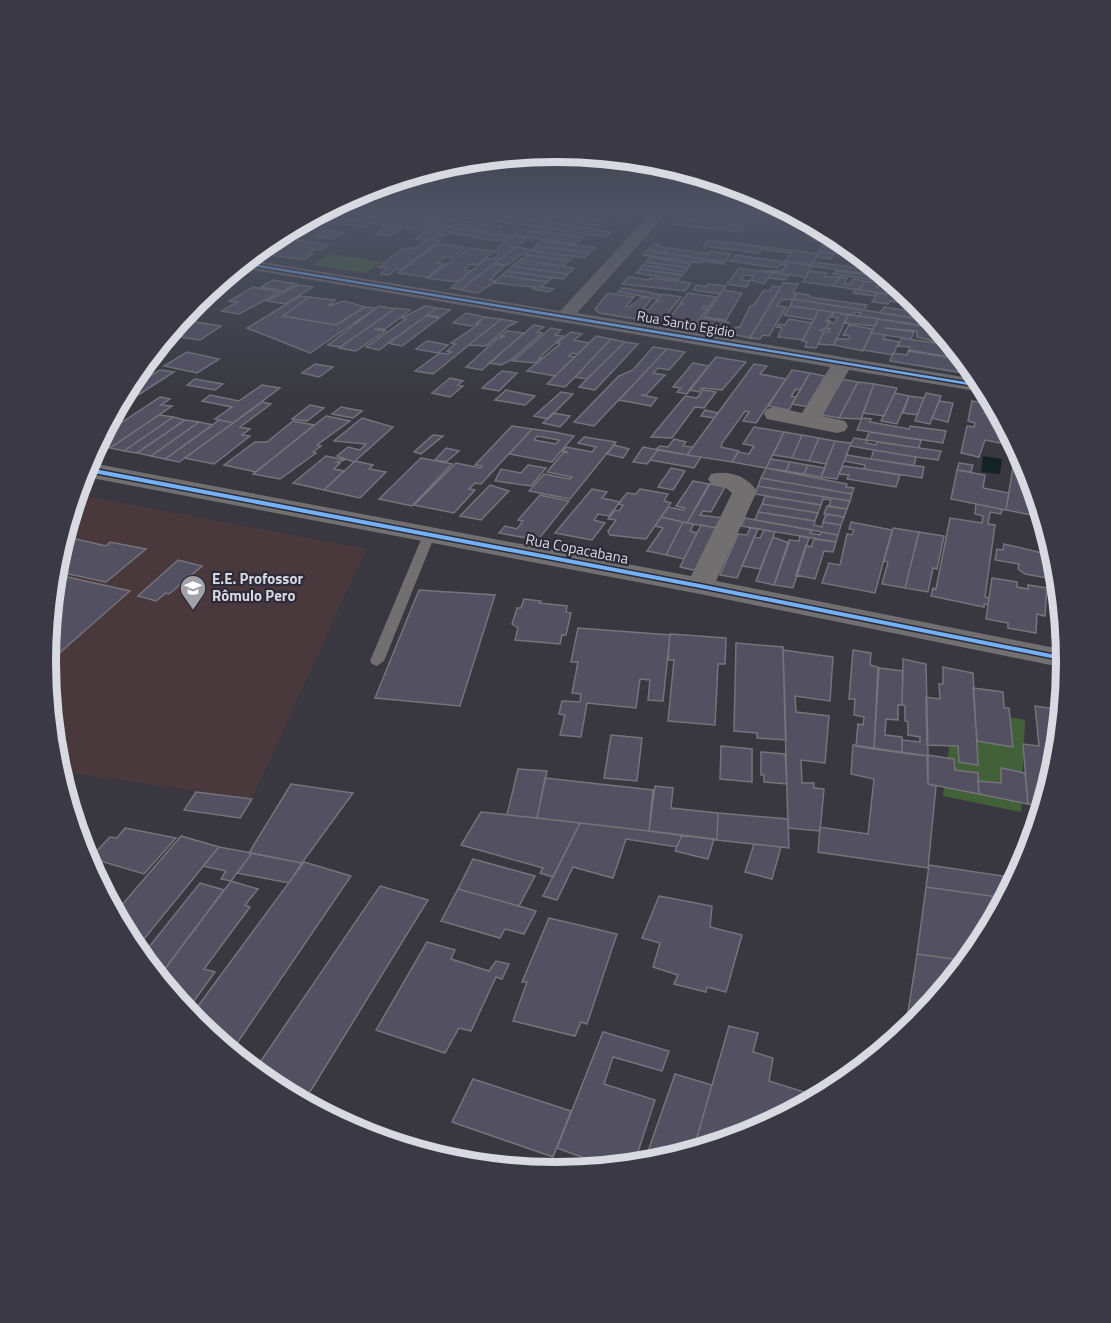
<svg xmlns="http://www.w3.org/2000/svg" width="1111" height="1323" font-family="'Titillium Web',sans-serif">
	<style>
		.education { fill: #4a393c }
		.green { fill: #426139 }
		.water { fill: #132223 }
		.building { fill: #535062; stroke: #74747a; stroke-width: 1.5; fill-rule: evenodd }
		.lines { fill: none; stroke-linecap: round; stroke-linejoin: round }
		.service { fill: #716f70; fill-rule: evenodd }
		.minor { fill: #716f70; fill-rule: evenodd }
		.cycleway-casing { stroke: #2d2b39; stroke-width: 3 }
		.cycleway { fill: #73b2f8; fill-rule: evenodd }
		.labels { text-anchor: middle; stroke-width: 4.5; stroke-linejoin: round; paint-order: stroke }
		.far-street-label { font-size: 14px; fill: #d9d9e1; stroke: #2d2b39 }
		.street-label { font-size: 15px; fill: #d9d9e1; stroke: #2d2b39 }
		.poi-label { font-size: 15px; font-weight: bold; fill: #d9d9e1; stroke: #2d2b39; text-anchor: start }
		.rim { fill: none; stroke: #d9d9e1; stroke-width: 8 }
	</style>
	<rect width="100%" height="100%" fill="#393840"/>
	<path class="education" d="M75 494 366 549 252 799 58 771 45 661 55 562Z"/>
	<path class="green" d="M331 254 383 262 365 273 312 265Z
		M954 707 1025 720 1021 812 943 796Z"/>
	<path class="water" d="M983 456 1002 459 1000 474 981 472Z"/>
	<path class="building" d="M367 212H373L367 216 403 222 410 217 402 216 405 214 436 218 422 224 434 225 426 231 354 220Z
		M414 212H420L445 214 440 218 410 214Z
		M448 212H471L478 213 471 218 445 214Z
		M562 212H567L607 216 603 220 557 215Z
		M589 212H620L617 214 628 216 625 218Z
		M682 212H739L766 215 759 223 680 214Z
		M743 212H787L799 215 797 218Z
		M482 213 503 216 493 221 471 218Z
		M313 215 354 220 372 223 366 227 304 220Z
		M503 216 524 219 521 222H525L521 225 496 221Z
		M559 216 591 219 604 222 599 226 576 223 572 226 543 222 549 217Z
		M436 218H445L503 227 497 234 432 225 435 223 430 222Z
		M695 218 747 224 741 232 671 224 676 219 693 220Z
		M528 220 543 222 550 223 543 228 521 225Z
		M550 223 597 229 595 230 611 232 606 237 543 228Z
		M295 225 316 228 304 235 282 232Z
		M385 225 396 227 403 228 390 236 375 234Z
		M434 225 448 227 438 234 446 235 431 240 439 241 401 270 396 269 389 275 381 274 388 268 379 267 401 250 418 247 426 240 415 239Z
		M456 228 472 230 485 232 478 237 449 233Z
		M326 230 344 233 333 239 315 236Z
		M520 230 539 231 584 237 576 244 513 235Z
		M819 230 831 233 826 242 813 240Z
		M485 232 497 234 513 236 505 242 477 238Z
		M831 233 839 237 848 244 826 242Z
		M273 236 329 245 320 250 315 249 308 253 313 254 303 260 253 252Z
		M513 236 527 238 461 290 451 288 485 260 497 257 500 252H493Z
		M543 240 554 241 551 243 595 247 589 253 536 246Z
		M708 241 726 242 765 247 758 253 703 246Z
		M824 241 848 244 853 249 822 247Z
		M438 244 465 247 452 258 445 257 437 263 444 264 427 277 398 273Z
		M654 244H659L657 246 667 248 662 253 648 250Z
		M536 246 589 253 584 258 535 251 536 249H532Z
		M516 247 528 249 507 265 494 263Z
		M768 247 818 254 812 265 785 262 791 253 766 250Z
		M822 247 841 249 838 254 819 252Z
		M470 248 494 251 478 265 470 264 464 270 471 271 457 282 427 278Z
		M669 248 709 254 711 251 731 254 725 262 664 253Z
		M530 250 539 252 574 256 569 261 525 255Z
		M648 250 662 253 725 262 723 264 702 261 700 263 643 255Z
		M819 252 834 254 831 259 816 257Z
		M530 255 569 261 563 266 519 260Z
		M736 255 785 262 812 265 806 277 759 271H782L787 265 780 264 777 268 730 261Z
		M650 257 691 264 688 268 646 262Z
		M517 262 536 265 539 263 574 268 568 274 512 266Z
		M646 262 688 268 685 272 643 265Z
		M813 262 880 271 887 277 811 266Z
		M493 264 504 266 490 280 496 281 478 293 461 290Z
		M643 265 685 272 682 275 640 269Z
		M512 266 568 274 563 279 507 271Z
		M739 268 759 271 772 272 764 284 751 280 754 276 744 275 741 280 750 281 746 287 727 284Z
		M640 269 682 275 678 280 636 273Z
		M507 271 525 274 553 277 547 282 502 275Z
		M809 271 827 273 825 277H840L833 286 803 282Z
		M836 271 888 277 895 283 833 274Z
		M772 272 788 275 785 280 768 278Z
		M502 275 547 282 541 287 553 289 549 292 533 289 535 287 493 283Z
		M629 277 649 280 651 278 691 283 685 291 622 284Z
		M840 277 847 278 845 284 849 285 853 279 865 281 859 290 833 286Z
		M273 280 284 282 296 284 284 291 261 287Z
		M865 281 879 283 875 289 883 283 892 284 887 294 859 290Z
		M783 283 798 284 793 293H796L793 299 781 300 777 306 786 307 769 336 763 335 760 339 750 338Z
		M708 284 726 286 720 294 693 290 696 285 706 287Z
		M892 284 898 285 902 289 900 292 904 290 912 297 887 294Z
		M298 285 313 287 285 304 267 301Z
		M773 286 781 287 750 338 731 334 736 327H740L750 306H753L764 290 769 291Z
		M253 287 280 292 239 314 222 311 237 302 229 301Z
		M622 288 648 292 661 295 657 299 618 292Z
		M856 289 859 290 877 292 874 296 853 293Z
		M723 290 742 293 726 320 704 317Z
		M608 293 634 297 626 306 629 307 643 297 652 298 635 319 599 313 595 309Z
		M688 293 716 297 709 307 704 306 702 308 708 309 692 328 666 324 679 305 684 304 680 303Z
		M797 293 810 295 809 297 867 305 863 310 793 299Z
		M878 293 913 298 917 301 926 312 919 311 921 307 917 305 890 301 888 304 872 302Z
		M662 294 681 297 664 318 635 319 643 309 649 310 656 301 660 302 656 301Z
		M300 296 309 297 283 316 336 325 365 307 376 308 310 353 247 328Z
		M309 297 335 300 328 306 344 301 365 307 336 325 283 316Z
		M793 299 933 321 939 328 859 316 861 313 855 312 853 315 790 306Z
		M379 306 395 309 340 347 328 345Z
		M425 306 437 308 379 350 366 347 406 319 402 318Z
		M790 306 800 307 819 310 814 320 784 315Z
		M884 307 927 314 933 321 880 313Z
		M396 308 410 310 385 329H374L385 331 356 351 339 348Z
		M437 308 450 310 440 317 427 315Z
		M819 310 834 312 826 321H830L826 329 819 330 824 331 816 348 805 347 807 342 802 341Z
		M834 312 848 315 834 345 818 344 824 331 829 332 830 329H826L829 322 835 323 838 318 832 317Z
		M466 313 485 317 472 326 453 323Z
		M848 315H853L878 319 875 326 845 323Z
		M426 316 439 318 402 346 388 343Z
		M485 317 501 319 433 374 415 371 440 353 448 354 451 352 447 351 455 344 451 343 479 324H476Z
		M703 318 729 322 722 333 696 329Z
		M501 319 517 322 509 326 486 346 469 345Z
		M789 319 812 323 803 340 778 337 782 328 777 327 779 324 785 325Z
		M878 319 940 329 954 346 941 344 942 336 939 335 937 342 917 337V331L885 328 914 332 911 339 871 333Z
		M189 321 221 326 200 340 167 335Z
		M534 325 544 327 537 332 542 333 511 360 501 365 489 363Z
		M849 325 873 329 863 351 834 345 836 339H849L850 336 843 335Z
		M551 328 561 330 555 335 563 336 539 358H542L536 363 513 361Z
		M507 331 524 333 482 370 466 367 497 339 505 336H501Z
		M571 332 582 334 574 340 589 343 578 354 572 353 569 356 575 357 555 376 527 371 560 344 557 343Z
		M871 333 886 335 883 339 899 342 893 355 863 350Z
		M596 336 611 339 575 377 565 387 547 384Z
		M901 338 954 346 966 360 909 350 910 347 898 346Z
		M611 339 625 342 587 379 575 377Z
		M427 341 448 345 438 353 416 349Z
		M625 342 638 344 595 390 579 387Z
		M653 347 667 349 594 426 574 422 619 376 633 370Z
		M667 349 685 352 669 370 658 368 653 373 665 375 646 395H641L657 398 651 406 619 400Z
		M908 351 966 360 968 364 967 371 957 372 890 361 893 353 907 355Z
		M187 352 219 359 197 373 164 366Z
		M716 357 746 362 722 390 702 388 699 392 689 390Z
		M693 363 709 366 687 394 677 392 681 388 673 387Z
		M315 364 333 367 319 377 302 373Z
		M754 364 767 366 760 374 786 379 756 423 743 421 749 412 745 411 722 443 721 447 739 451 732 462 687 455Z
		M160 370 174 372 113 411 124 392Z
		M792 370 810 373 800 390 796 389 791 396 796 397 789 410 768 406Z
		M502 371 517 373 499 391 482 388Z
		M810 373 825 376 808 407 792 404Z
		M450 378 463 381 458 385 463 386 450 397 432 393Z
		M195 379 223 384 215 390 187 385Z
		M841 379 858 382 839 418 822 415Z
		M858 382 874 384 861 419 839 418Z
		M874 384 897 388 884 416 863 413Z
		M262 385 280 388 233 423 215 419 232 407 202 401 210 395 239 401Z
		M506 390 535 396 525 405 495 400Z
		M703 390 716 392 704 408 695 407 672 438 651 437 685 396 697 398Z
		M561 392 573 394 548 419 534 416Z
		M895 393 909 396 897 424 881 421Z
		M926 393 941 396 930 424 915 421Z
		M909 396 924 398 917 415 903 413Z
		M160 397 170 399 161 405 172 406 110 448 95 445 100 437Z
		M939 401 953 403 948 422 932 418Z
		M972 401 987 404 984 413 1000 416 1006 427 1000 443 985 440 979 457 961 453 967 426 974 427 975 423 968 421Z
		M262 402 271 404 240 427 250 429 242 435 250 436 214 464 185 458Z
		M310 405 324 408 307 421 292 419Z
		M341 407 362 411 353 418 332 414Z
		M705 410 718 413 714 418 701 416Z
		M553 413 570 416 560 427 543 423Z
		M159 415 173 417 124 451 110 448Z
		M326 416 350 421 317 445 321 446 313 452 316 453 280 479 253 474Z
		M173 417 185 420 137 453 124 451Z
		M362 418 393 427 354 462 337 456 348 447 360 450 366 444 334 441Z
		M862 418 871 419 870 422 909 429 910 426 946 431 943 443 857 430Z
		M185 420 199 422 151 456 137 453Z
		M219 420 233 423 179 462 165 459Z
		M293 421 314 425 256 472 224 465 255 442H267Z
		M199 422 213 425 165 459 151 456Z
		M512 426 532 429 481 484 475 483 469 489 475 490 454 513 414 505 456 463 480 468 482 466 475 465Z
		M754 427 784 432 766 468 732 462 738 452 749 454 754 446 743 444Z
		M532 429 554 432 574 436 552 462 509 454ZM537 436 559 440 556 444 534 440Z
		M784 432 802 435 792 458 773 455Z
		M869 432 921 440 919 448 866 440Z
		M433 435 443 436 421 454 414 452Z
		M802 435 819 438 809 461 792 458Z
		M584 437 616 442 570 499 529 491 544 474 570 479 572 477 547 472 563 453 568 452 562 451 566 447 592 452 596 447 578 443Z
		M819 438 835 441 826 464 809 461Z
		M854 438 867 440 866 443 876 445 877 442 941 451 938 460 916 457 850 446Z
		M674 439 686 442 683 446 693 447 687 455 656 449 660 446 668 447Z
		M835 441 851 443 837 479 821 477Z
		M614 445 629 449 623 458 607 454Z
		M643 447 658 450 647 464 633 462Z
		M446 448 459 451 446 462 435 460Z
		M1016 449 1027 466 1043 517 1006 510Z
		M658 450 687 455 701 457 694 468 650 460Z
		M874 450 916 457 914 466 871 459Z
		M847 455 871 459 924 467 922 478 864 469 865 465 844 461Z
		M326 456 345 460 337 462 340 463 334 469 344 471 324 490 293 483Z
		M421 458 452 464 412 506 379 499Z
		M771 459 790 462 786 471 766 468Z
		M355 461 373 465 369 469 386 472 360 498 324 490Z
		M790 462 808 465 804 474 786 471Z
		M959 463 973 465 971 472 957 470Z
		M528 465 546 468 531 486 495 481 501 469 521 473Z
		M808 465 825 468 821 477 804 474Z
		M843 466 864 469 900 475 896 487 847 479 849 475 839 474Z
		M671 468 685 471 673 490 658 487Z
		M766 468 847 484 846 487 854 488 852 494 761 478Z
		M957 470 985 475 983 488 1009 493 1006 510 951 499Z
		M761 478 852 494 850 501 758 486Z
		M693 481 709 484 687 523 661 517 668 507 683 510 685 508 676 506Z
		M710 484 725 487 711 512 703 511 700 515 723 518 717 528 687 523Z
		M490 485 509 491 481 520 460 516Z
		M758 486 850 501 847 509 829 506 831 500 823 499 821 505 755 494Z
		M592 489 607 492 602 498 620 502 609 516 598 514 594 520 605 523 592 540 555 533Z
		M640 489 668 494 664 501 671 503 646 539 610 535 608 531 616 520 608 519 615 510 619 511 623 505 618 504 627 493 636 494Z
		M540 495 569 501 538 540 499 533 505 526 517 529 523 521 518 520Z
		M765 496 821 505 818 513 762 504Z
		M762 504 818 513 815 521 758 512Z
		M976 504 1002 509 1001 514 990 512 988 524 995 525 985 597 989 598 988 605 984 604V607L931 596 933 588 936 589 950 518 982 523 983 516 975 514Z
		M827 506 847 509 844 517 824 514Z
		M758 512 815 521 814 525 822 527 823 522 841 525 838 535 755 520Z
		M826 514 844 517 841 525 823 522Z
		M661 517 683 522 666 555 647 551 663 528 655 526Z
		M745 518 812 530 810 533 820 535 821 532 838 535 836 542 741 526Z
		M683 522 694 524 690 531 697 533 684 559 666 555Z
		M851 522 892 530 875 593 822 583 829 563 840 565 847 534 852 535 854 530 849 529Z
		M701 525 717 528 697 571 680 567Z
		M750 528 758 529 737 578 720 575 738 534 747 535Z
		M893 528 919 532 905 588 882 584 888 562 884 561Z
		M764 530 775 532 760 569 742 566 754 537 760 538Z
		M919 532 944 536 937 569 933 568 928 592 905 588Z
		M63 536 106 546 110 542 146 549 106 582 54 571Z
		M800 536 809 538 793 588 774 585 789 540 799 541Z
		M773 537 789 543 774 585 756 581Z
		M814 539 836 542 833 552 824 551 815 579 796 575 806 545 811 547Z
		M1004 544 1051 555 1047 578 1025 574 1018 569 1019 564 995 560 997 549 1003 550Z
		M1052 547 1056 562 1057 571 1048 570Z
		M178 560 202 566 169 594 166 593 156 601 138 596Z
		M54 574 130 591 56 656 46 653Z
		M1048 575 1058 577 1064 639 1052 637 1056 588 1047 586Z
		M992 578 1017 582V587L1028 589V585L1047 588 1045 616 1037 614 1036 633 1008 628V623L986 619Z
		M419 590 495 595 460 706 375 698Z
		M524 599 541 601 539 603 567 606 566 612 571 613 566 635H562L560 644 515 640 518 628 512 624 517 608H521Z
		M578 628 670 635 663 701 648 700 650 680 640 679 636 708 587 703 581 737 560 735 565 715 559 714 562 701 580 702 581 694 572 693 578 662H571Z
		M670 634 726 638 725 664H718L715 725 668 721 674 660H668Z
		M736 643 783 647 786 740 757 738V733L734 731Z
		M783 650 833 657 830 701 795 696 796 712 829 716 825 763 801 760 802 783H814V788L824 789 820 831 788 828Z
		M853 650 871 653 870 665 878 667 874 749 856 746 858 724 863 725 864 717 854 715 855 699H849Z
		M903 659 926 664 928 756 902 753V740L920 742V737L908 735V722L905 721V706L902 705Z
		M943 667 973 673 978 765 959 762 958 746 927 745 926 697 940 699 939 684H943Z
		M879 668 903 671 902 705H898V720L886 719 885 735 902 737V753L874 749Z
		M973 688 1003 692 1004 708H1009L1013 747 977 741Z
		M1035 706 1061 710 1056 761 1042 806 1028 804 1023 744 1039 746Z
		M611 735 642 738 637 781 604 778Z
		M853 745 928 756V784L936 786 928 868 818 852 820 827 868 834 874 779 851 774Z
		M721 746 752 749V782L720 779Z
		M761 752 785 754 787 784 764 782V775H761Z
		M927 755 954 759 955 770 978 773 979 794 928 784Z
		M1001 768 1025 773 1028 804 979 794 978 781 1001 783Z
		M518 769 547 771 537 818 507 815Z
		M545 778 653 790 649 831 537 818Z
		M291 784 353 793 302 863 249 853Z
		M655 786 673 788 671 808 718 813 717 840 649 831Z
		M196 792 252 799 240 818 184 810Z
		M481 812 537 818 580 823 553 877 540 873 543 868 461 845Z
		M718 813 788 819 789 848 717 840Z
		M580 823 649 831 682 835 677 847 626 839 613 878 573 867 557 900 543 896Z
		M125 828 176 838 144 874 90 858 110 837 117 838Z
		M682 835 714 839 708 859 675 851Z
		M181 836 219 847 135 950 114 914Z
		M754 844 781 847 772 879 745 872Z
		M219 847 252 853 231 881 221 879 226 871 203 866Z
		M252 853 302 863 289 883 237 873Z
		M473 859 535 876 519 906 458 889Z
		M304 862 351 876 231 1052 190 1017Z
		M929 865 1016 878 1005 898 926 887Z
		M231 881 258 889 245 905 250 907 204 969 215 972 186 1012 158 978Z
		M200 883 224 890 158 978 135 950 145 952Z
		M380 886 428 900 308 1095 267 1082 254 1071Z
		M926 887 1005 898 980 945 967 961 917 954Z
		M458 889 519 906 536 911 524 934 505 929 500 938 441 921Z
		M659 896 712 906 710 927 742 935 726 992 707 987 706 992 674 984 678 975 653 967 660 943 642 938Z
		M549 918 617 934 587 1024 581 1022 575 1036 513 1021 527 982H522Z
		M427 942 455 950 451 959 489 971 496 961 509 964 502 979 496 977 471 1031 459 1028 445 1053 376 1030Z
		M917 954 967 961 916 1023 905 1032Z
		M729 1026 758 1033 753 1052 773 1058 769 1081 804 1092 801 1106 751 1133 693 1151Z
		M603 1032 669 1051 662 1071 613 1057 604 1084 655 1100 634 1164 609 1167 557 1148Z
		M675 1074 712 1085 693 1151 644 1163Z
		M473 1079 571 1111 553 1157 452 1122Z"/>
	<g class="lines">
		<path class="service" d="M429 531 435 535 384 661 377 666 372 664 370 661 423 535Z"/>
		<path class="minor" d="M652 212H668L577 313 981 380 988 393 849 370 822 416 845 421 848 426 845 431 837 433 767 419 764 414 767 409 775 407 802 413 830 367 235 267 245 259 560 311Z
			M86 462 691 576 732 493 726 488 711 484 708 479 711 474C729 470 747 476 757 491L716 581 1065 650V668L700 594 81 476Z"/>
		<g class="cycleway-casing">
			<path id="cycleway" d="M242 262 984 385 986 388 239 264Z
				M84 467 700 584 1066 657V661L700 588 83 471Z"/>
		</g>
		<use href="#cycleway" class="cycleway"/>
	</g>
	<linearGradient id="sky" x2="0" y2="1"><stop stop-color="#1f1f23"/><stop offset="0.53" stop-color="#4e5364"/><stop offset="1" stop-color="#4e5364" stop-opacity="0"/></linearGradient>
	<rect width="1111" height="397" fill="url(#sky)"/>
	<defs>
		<g id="school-pin" transform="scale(1.35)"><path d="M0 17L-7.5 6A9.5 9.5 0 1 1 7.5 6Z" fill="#a1a1a9" stroke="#2d2b39"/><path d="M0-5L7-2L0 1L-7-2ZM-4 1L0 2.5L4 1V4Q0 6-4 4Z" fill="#fff"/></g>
	</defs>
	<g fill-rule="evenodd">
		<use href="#school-pin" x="193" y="588"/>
	</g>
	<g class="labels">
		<g class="far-street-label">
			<text transform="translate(686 324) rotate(10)" y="5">Rua Santo Egidio</text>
		</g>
		<g class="street-label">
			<text transform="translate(577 549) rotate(11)" y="5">Rua Copacabana</text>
		</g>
		<g class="poi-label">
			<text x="212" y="584">E.E. Profossor<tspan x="212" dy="17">Rômulo Pero</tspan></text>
		</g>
	</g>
	<path d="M0 0H1111V1323H0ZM56 662a500 500 0 1 1 1000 0a500 500 0 1 1-1000 0Z" fill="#3b3946" fill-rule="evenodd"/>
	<path class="rim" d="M56 662a500 500 0 1 1 1000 0a500 500 0 1 1-1000 0Z"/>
</svg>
